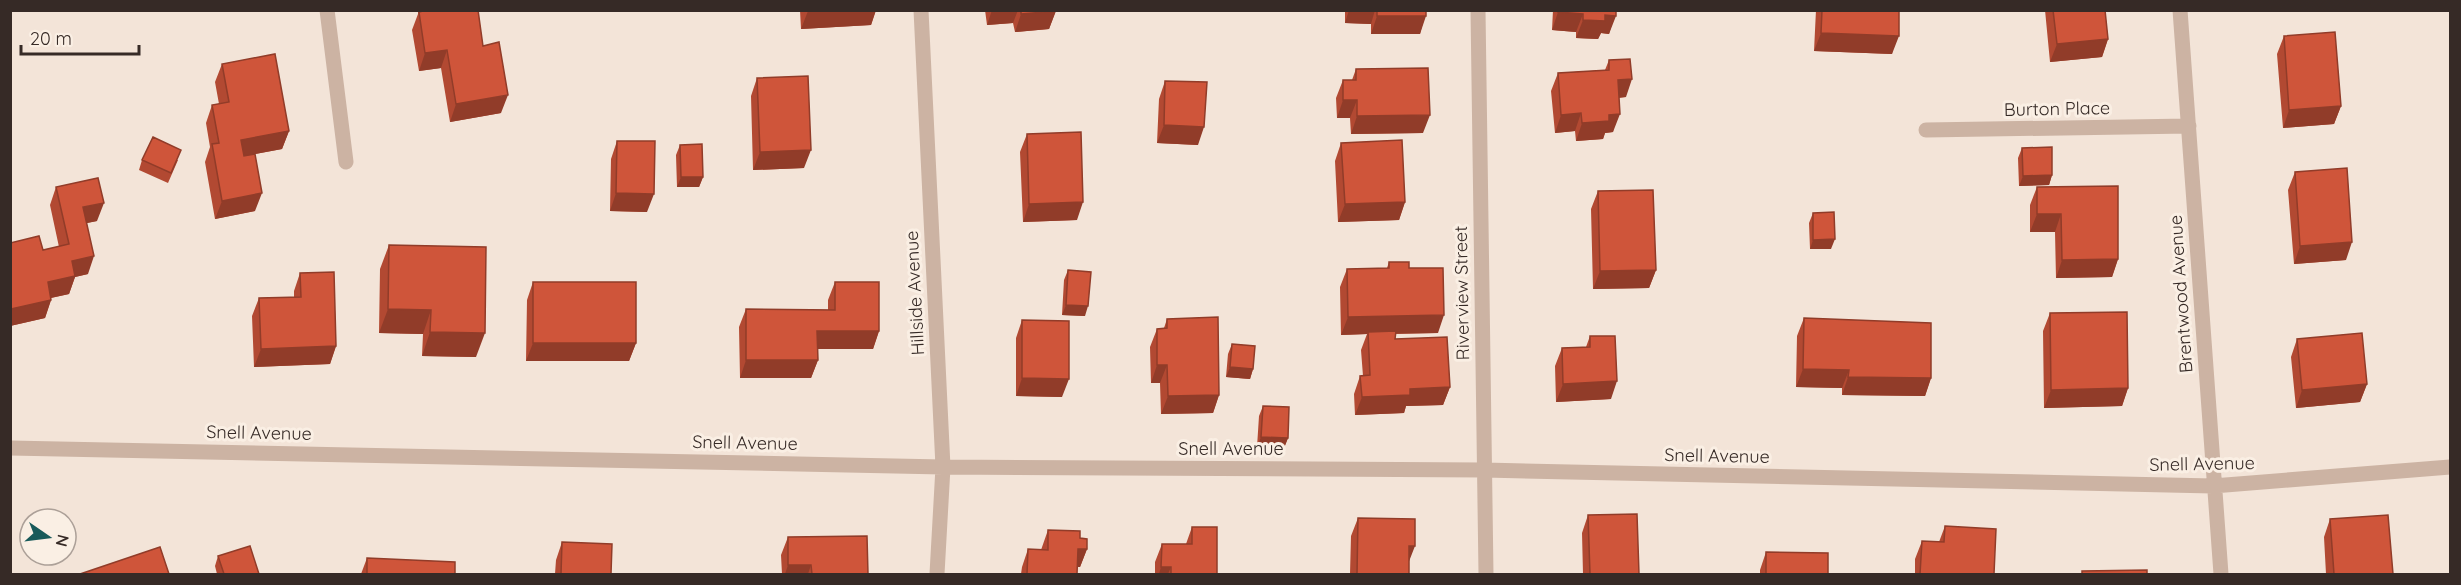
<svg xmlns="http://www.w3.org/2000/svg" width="2461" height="585" font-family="Quicksand,sans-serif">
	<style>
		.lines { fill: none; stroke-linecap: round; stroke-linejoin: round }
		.minor { stroke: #ccb3a3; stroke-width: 15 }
		.wall { fill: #b24932 }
		.shaded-wall { fill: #913c29 }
		.building { fill: #cf553a; stroke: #913c29; stroke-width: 1.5 }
		.labels { text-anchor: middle; stroke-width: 6; stroke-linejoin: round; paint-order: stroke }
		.street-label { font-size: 18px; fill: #362a26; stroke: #faefe4 }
	</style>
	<rect width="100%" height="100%" fill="#f3e4d8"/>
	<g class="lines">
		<path class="minor" d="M327 10 346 162
			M921 10 943 467 937 574
			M1478 10 1486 574
			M2180 10 2221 574
			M1926 130 2189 126
			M10 448 943 467 1484 470 2213 486 2450 467"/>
	</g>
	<path class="wall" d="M418 10H478L483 46 501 113 450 122 441 68 419 71 412 30 418 14Z
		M800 10H876L871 25 801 29Z
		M985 10H1056L1049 29 1015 32 1013 23 987 25Z
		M1345 10H1426L1420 34H1371V24L1345 23Z
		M1553 10H1616L1609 34 1601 33 1598 39 1576 38V32L1552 30Z
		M1816 10H1899L1892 54 1814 51Z
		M2045 10H2105L2108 39 2102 57 2050 62Z
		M2284 36 2341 106 2334 124 2283 128 2277 54Z
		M1609 60 1626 97 1619 98 1613 132 1605 133 1603 139 1576 141 1575 131 1555 133 1551 91 1558 73 1605 70Z
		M222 64 289 131 282 149 255 154V211L215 219 205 162 210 147 206 123 212 105 219 104 215 82Z
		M1356 69 1423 133 1351 134 1350 118H1337L1336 98 1343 80H1352Z
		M757 78 804 168 753 170 751 96Z
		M1165 81 1198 145 1157 143 1159 99Z
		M1027 134 1077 220 1023 222 1020 152Z
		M617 141 647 212 610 211 611 159Z
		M1341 143 1405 202 1399 220 1338 222 1335 161Z
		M680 145 703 177 699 187H677L676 155Z
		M2022 148 2052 175 2049 185 2019 186 2018 158Z
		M142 160H178L168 183 139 170Z
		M2295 172 2346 260 2294 264 2288 190Z
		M56 187 97 221 87 223 88 274 75 277 69 294 51 298V300L45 318 10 326V243L43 250 59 247 50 205Z
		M2037 187 2118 259 2112 277 2056 278 2055 232H2030V205Z
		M1598 191 1656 270 1649 288 1593 289 1591 209Z
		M1813 213 1831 249H1810L1809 223Z
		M389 245 476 357 422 356 423 334 379 333 380 269Z
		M1389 262 1409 268 1438 333 1395 334V339L1450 387 1443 405 1406 406 1404 413 1355 415 1354 394 1360 376H1363L1361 350 1367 334 1341 335 1340 287 1347 269 1387 268Z
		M1068 270 1085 316 1062 315 1064 280Z
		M300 273 336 346 330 364 254 367 252 316 259 298 294 297V291Z
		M533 282 636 343 629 361H526L527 300Z
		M835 282 879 331 873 349H818V360L811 378H740L739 327 746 309 828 310V300Z
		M2050 313 2128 388 2122 406 2044 408 2043 331Z
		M1804 318 1931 378 1925 396 1842 395V388L1796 387 1797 336Z
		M1167 319 1219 395 1213 413 1161 414 1160 383H1151L1150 347 1157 329 1164 328Z
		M1022 320 1062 397 1016 396V338Z
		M1590 336 1611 399 1556 402 1555 366 1562 348 1586 347Z
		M2297 339 2367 384 2360 402 2296 408 2291 357Z
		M1232 344 1253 369 1250 379 1226 377 1228 354Z
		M1263 406 1288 438 1284 448 1257 447 1259 416Z
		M1588 515 1639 574H1583L1582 533Z
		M1358 518 1409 562V574H1350L1351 536Z
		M2330 519 2393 574H2326L2324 537Z
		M1945 526 1994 574H1915V559L1922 541 1939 542Z
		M1192 527 1217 574H1155V562L1162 544H1186Z
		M1048 530 1080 538 1087 549 1080 567H1077V574H1021L1022 567 1028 549 1041 550Z
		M788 537 868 574H782L781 555Z
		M562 542 611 574H555L556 560Z
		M1766 552 1828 574H1760V570Z
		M218 556 259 574H217L215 566Z
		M367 558 455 574H361Z"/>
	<path class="shaded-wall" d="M876 10 871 25 801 29 808 11Z
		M992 10H1018L1013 23 987 25Z
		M1349 10H1375L1371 24 1345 23Z
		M1056 11 1049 29 1015 32 1021 14Z
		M1558 12 1583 14 1576 32 1552 30Z
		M1605 15 1616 16 1609 34 1601 33 1598 39 1576 38 1583 20Z
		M1377 16H1426L1420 34H1371Z
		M1821 33 1899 36 1892 54 1814 51Z
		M2108 39 2102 57 2050 62 2057 44Z
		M447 50 441 68 419 71 425 53Z
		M1632 79 1626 97 1611 98 1618 80Z
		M508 95 501 113 450 122 456 104Z
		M1343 100H1357L1350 118H1337Z
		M2341 106 2334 124 2283 128 2289 110Z
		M1581 113 1575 131 1555 133 1561 115Z
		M1620 114 1613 132 1605 133 1603 139 1576 141 1582 123 1609 115Z
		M1430 115 1423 133 1351 134 1357 116Z
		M1164 125 1204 127 1198 145 1157 143Z
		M289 131 282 149 235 158 241 140Z
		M811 150 804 168 753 170 760 152Z
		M2052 175 2049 185 2019 186 2023 176Z
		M681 177H703L699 187H677Z
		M262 193 255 211 215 219 222 201Z
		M616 193 654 194 647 212 610 211Z
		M1083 202 1077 220 1023 222 1029 204Z
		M1405 202 1399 220 1338 222 1345 204Z
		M104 203 97 221 77 225 83 207Z
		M2037 214H2061L2055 232H2030Z
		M1835 239 1831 249H1810L1813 240Z
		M2352 242 2346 260 2294 264 2300 246Z
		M94 256 88 274 75 277 69 294 41 300 48 282 72 261Z
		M2118 259 2112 277 2056 278 2062 260Z
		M1656 270 1649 288 1593 289 1600 271Z
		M51 300 45 318 10 326 11 309Z
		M1066 305 1088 306 1085 316 1062 315Z
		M388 309 431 310 423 334 379 333Z
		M1444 315 1438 333 1368 334V332L1367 334 1341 335 1348 317Z
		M817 331H879L873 349H811Z
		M430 332 485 333 476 357 422 356Z
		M533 343H636L629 361H526Z
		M336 346 330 364 254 367 261 349Z
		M746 360H818L811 378H740Z
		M1157 365H1167L1160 383H1151Z
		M1230 367 1253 369 1250 379 1226 377Z
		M1803 369 1849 370 1842 388 1796 387Z
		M1848 377 1931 378 1925 396 1842 395Z
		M1022 378 1069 379 1062 397 1016 396Z
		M1617 381 1611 399 1556 402 1563 384Z
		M2367 384 2360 402 2296 408 2302 390Z
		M1450 387 1443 405 1406 406 1404 413 1355 415 1362 397 1410 389Z
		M2128 388 2122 406 2044 408 2051 390Z
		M1219 395 1213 413 1161 414 1168 396Z
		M1261 437 1288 438 1284 448 1257 447Z
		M1409 546H1415L1408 564Z
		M1078 549H1087L1080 567H1071Z
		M788 565H811L808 574H785Z
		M1161 567H1171L1168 574H1159Z"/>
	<path class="building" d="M427 10H478L483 46 499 42 508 95 456 104 447 50 425 53 419 12Z
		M1021 10H1056V11L1021 14Z
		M1377 10H1426V16H1377Z
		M1558 10H1616V16L1605 15V21L1583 20V14L1558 12Z
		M1822 10H1899V36L1821 33Z
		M2053 10H2105L2108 39 2057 44Z
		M2335 32 2341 106 2289 110 2284 36Z
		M275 54 289 131 241 140 244 156 255 154 262 193 222 201 212 144 219 143 212 105 229 102 222 64Z
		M1630 59 1632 79 1618 80 1620 114 1609 115V121L1582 123 1581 113 1561 115 1558 73 1609 70V60Z
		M1428 68 1430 115 1357 116V100H1343V80H1356V69Z
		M808 76 811 150 760 152 757 78Z
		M1165 81 1207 82 1204 127 1164 125Z
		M1081 132 1083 202 1029 204 1027 134Z
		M153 137 181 150 171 173 142 160Z
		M1402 140 1405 202 1345 204 1341 143Z
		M617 141H655L654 194 616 193Z
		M702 144 703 177H681L680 145Z
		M2052 147V175L2023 176 2022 148Z
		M2347 168 2352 242 2300 246 2295 172Z
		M98 178 104 203 83 207 94 256 72 261 75 276 48 282 51 300 11 309 10 243 39 236 43 250 69 244 56 187Z
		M2118 186V259L2062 260 2061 214H2037V187Z
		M1653 190 1656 270 1600 271 1598 191Z
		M1834 212 1835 239 1813 240V213Z
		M389 245 486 247 485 333 430 332 431 310 388 309Z
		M1389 262H1409V268H1443L1444 315 1348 317 1347 269 1389 268Z
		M1068 270 1091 272 1088 306 1066 305Z
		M334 272 336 346 261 349 259 298 301 297 300 273Z
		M533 282H636V343H533Z
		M835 282H879V331H817L818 360H746V309L835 310Z
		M2127 312 2128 388 2051 390 2050 313Z
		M1218 317 1219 395 1168 396 1167 365H1157V329L1167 328V319Z
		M1804 318 1931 323V378L1848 377 1849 370 1803 369Z
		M1022 320 1069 321V379L1022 378Z
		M1396 331 1395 339 1447 337 1450 387 1410 389V395L1362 397 1360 376 1370 375 1368 332Z
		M2362 333 2367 384 2302 390 2297 339Z
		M1590 336H1615L1617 381 1563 384 1562 348 1590 347Z
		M1232 344 1255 346 1253 369 1230 367Z
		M1263 406 1289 407 1288 438 1261 437Z
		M1637 514 1639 574H1590L1588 515Z
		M2388 515 2393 574H2334L2330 519Z
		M1358 518 1415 519V546H1409V574H1357Z
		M1945 526 1996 529 1994 574H1920L1922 541 1944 542Z
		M1192 527H1217V574H1171V567H1161L1162 544H1192Z
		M1048 530 1080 531V538L1087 539V549H1078L1077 574H1027L1028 549 1048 550Z
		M867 536 868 574H812L811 565H788V537Z
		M562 542 612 544 611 574H561Z
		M250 546 259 574H224L218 556Z
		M160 547 169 574H80Z
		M1766 552 1828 553V574H1766Z
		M367 558 455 562V574H367Z
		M2147 570V574H2082V571Z"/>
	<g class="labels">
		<g class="street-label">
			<text transform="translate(2057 109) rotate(-1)" y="6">Burton Place</text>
			<text transform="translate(915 293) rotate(-93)" y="6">Hillside Avenue</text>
			<text transform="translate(1462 293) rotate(-91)" y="6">Riverview Street</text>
			<text transform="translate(2181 294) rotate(-94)" y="6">Brentwood Avenue</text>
			<text transform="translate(259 433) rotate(1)" y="6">Snell Avenue</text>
			<text transform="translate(745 443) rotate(1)" y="6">Snell Avenue</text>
			<text x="1231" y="455">Snell Avenue</text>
			<text transform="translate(1717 456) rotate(1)" y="6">Snell Avenue</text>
			<text transform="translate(2202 464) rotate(-1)" y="6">Snell Avenue</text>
		</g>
	</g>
	<rect width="2461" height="585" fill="none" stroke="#362a26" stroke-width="24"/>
	<g transform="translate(48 537) rotate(104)"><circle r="28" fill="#faefe4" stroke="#aca098" stroke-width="1.5"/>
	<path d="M0-4.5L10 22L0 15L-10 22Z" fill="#185a5a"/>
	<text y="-9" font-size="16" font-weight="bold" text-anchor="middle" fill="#362a26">N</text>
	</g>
	<path d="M21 45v9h118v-9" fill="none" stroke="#362a26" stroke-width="3"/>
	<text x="30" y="45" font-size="18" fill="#362a26" stroke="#faefe4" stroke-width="4.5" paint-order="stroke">20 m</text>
</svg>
